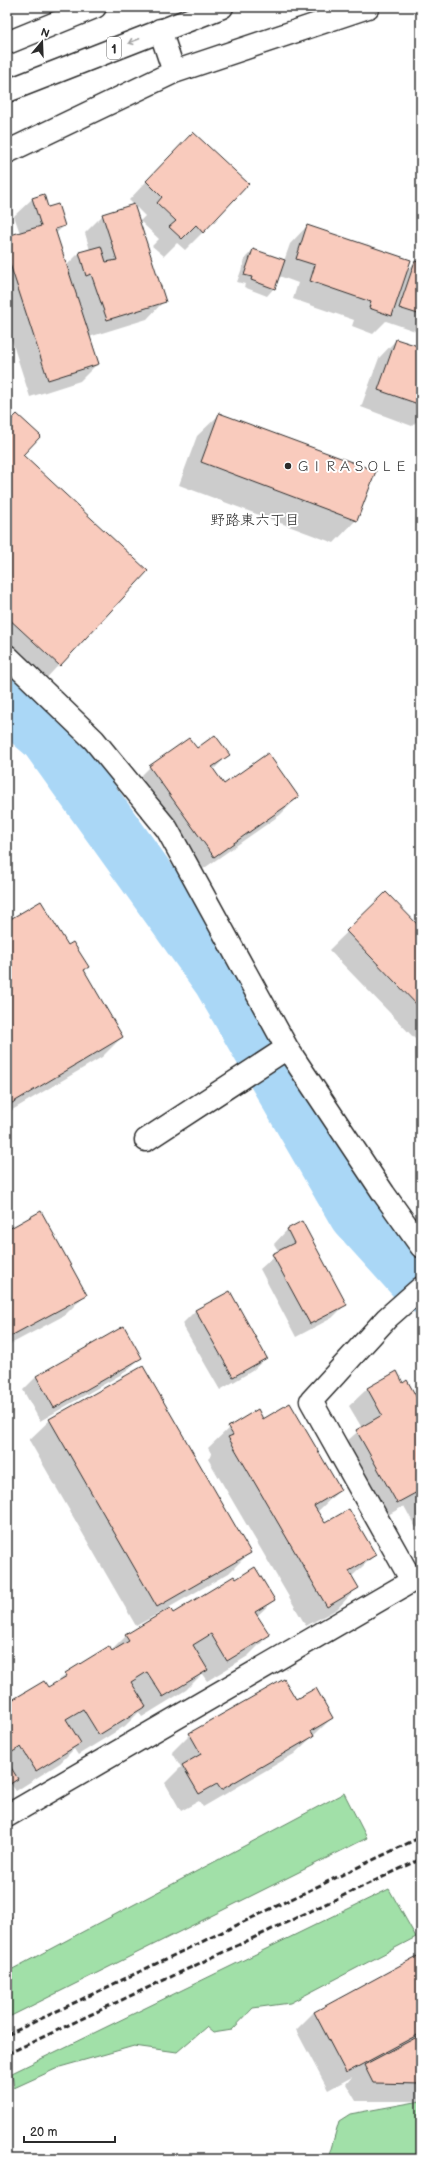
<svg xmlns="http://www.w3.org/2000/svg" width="428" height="2166" font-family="'Balsamiq Sans','Klee One',sans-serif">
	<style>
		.green { fill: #a1e0a8; stroke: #66866a }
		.shadow { fill: #0003 }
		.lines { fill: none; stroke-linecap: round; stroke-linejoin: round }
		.river { stroke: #aad7f6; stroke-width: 55 }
		.building { fill: #f9cbbd; stroke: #2b2b2b }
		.minor-casing { stroke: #2b2b2b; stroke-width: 25 }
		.highway-casing { stroke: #2b2b2b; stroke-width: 25 }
		.minor { stroke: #fff; stroke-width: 22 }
		.highway { stroke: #fff; stroke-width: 22 }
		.rail { stroke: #2b2b2b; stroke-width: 3; stroke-dasharray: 6 3; stroke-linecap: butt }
		.oneway { stroke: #a0a0a0 }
		.poi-dot { fill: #2b2b2b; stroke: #fff; stroke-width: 1.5 }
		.labels { text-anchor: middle; stroke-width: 4; stroke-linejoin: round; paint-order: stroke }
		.shield { fill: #fff; stroke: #6b6b6b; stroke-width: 1 }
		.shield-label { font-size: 13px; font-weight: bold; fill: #2b2b2b }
		.poi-label { font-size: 14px; fill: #2b2b2b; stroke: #fff; text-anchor: start }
		.neighbourhood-label { font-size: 15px; fill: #2b2b2b; stroke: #fff }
	</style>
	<rect width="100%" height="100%" fill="#fff"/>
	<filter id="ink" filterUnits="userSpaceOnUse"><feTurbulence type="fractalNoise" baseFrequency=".025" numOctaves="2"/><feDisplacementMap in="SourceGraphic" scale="8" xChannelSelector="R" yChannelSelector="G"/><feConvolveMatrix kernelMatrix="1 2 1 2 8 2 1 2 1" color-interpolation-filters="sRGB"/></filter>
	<g filter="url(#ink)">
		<path class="green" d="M344 1793 367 1838 7 2018V1972Z
			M389 1889 416 1937 290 2003 253 2008 232 2030 213 2033 206 2027 177 2052 134 2046 60 2067 14 2088 12 2073Z
			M421 2101V2159H328L339 2121 350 2114Z"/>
		<path class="shadow" d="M175 151 203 232 185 250 177 243 164 256 152 246 159 239 140 221 145 216 129 200Z
			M32 199 47 209 64 226 55 234 66 266 79 253 90 250 85 233 103 215 164 301 147 319 89 337 98 363 80 381 30 397 7 326V237L20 233 14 216Z
			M307 226 407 271 415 262 421 264V333L386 321 373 334 352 326 354 320 293 299 298 283 279 276 274 288 267 296 244 287 245 284 237 282 246 257 253 250 284 261 290 244Z
			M396 340 421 349V417L412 426 361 407 379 358Z
			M220 414 356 520 334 543 179 485 197 436Z
			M7 425 21 455 147 571 39 686 7 656Z
			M196 750 228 755 213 770 224 786 298 797 280 815 196 874 132 785 150 767Z
			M386 894 421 929V1041L419 1043 329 950Z
			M7 922 67 946 88 967 83 972 122 1037 102 1057 7 1113Z
			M302 1223 346 1304 332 1318 296 1337 260 1269 279 1252 274 1244 287 1230Z
			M7 1231 86 1294 65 1315 7 1346Z
			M196 1310 266 1358 252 1371 220 1390 182 1324Z
			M123 1327 141 1357 127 1371 40 1421 23 1390 36 1377Z
			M397 1372 403 1384 421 1407V1525L416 1528 404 1506 379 1520 339 1448 362 1428 349 1406 367 1389Z
			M50 1420 249 1553 229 1573 168 1608 173 1615 236 1580 274 1600 257 1616 269 1635 248 1656 207 1681 202 1674 186 1690 142 1717 139 1712 125 1726 78 1755 74 1749 60 1763 16 1791 11 1784 7 1788V1704L48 1689 66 1674 111 1651 126 1636 164 1612 163 1611 136 1626 29 1440Z
			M263 1420 340 1490 317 1512 325 1524 375 1555 351 1577 357 1588 337 1609 306 1626 208 1459 212 1455 208 1448 229 1428Z
			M296 1701 332 1718 294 1754 203 1807 199 1801 181 1811 165 1783 181 1767 172 1752 190 1734Z
			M421 1955V2101H356L346 2084 352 2077 328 2090 296 2030 314 2012Z"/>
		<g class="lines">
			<path class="river" d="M7 703 46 736 220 979 356 1214 421 1286"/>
		</g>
		<path class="building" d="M193 132 249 184 203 233 196 225 182 239 169 227 176 221 157 203 162 197 146 181Z
			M44 194 48 207 58 204 65 226 55 229 99 364 48 380 7 255V236L41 226 32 198Z
			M134 204 166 302 107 320 91 274 86 276 79 252 101 246 106 262 117 260 102 214Z
			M307 225 411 260 392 316 369 308 371 302 310 281 315 265 296 259Z
			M253 249 285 260 275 289 251 280 252 277 244 275Z
			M415 261 421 263V315L399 308Z
			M396 339 421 347V405L378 390Z
			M219 413 376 471 357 521 201 462Z
			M17 414 41 436 23 455 148 571 60 666 7 617V424Z
			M215 735 230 755 212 767 224 784 268 753 299 797 214 857 149 766 189 738 197 748Z
			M386 892 421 928V1009L346 931Z
			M41 901 68 945 73 942 89 967 84 970 123 1037 7 1106V921Z
			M41 1211 87 1295 7 1338V1230Z
			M302 1221 347 1305 310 1324 272 1254 294 1243 287 1229Z
			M230 1291 267 1358 233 1377 195 1310Z
			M124 1326 142 1358 54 1408 36 1376Z
			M143 1366 251 1553 157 1607 49 1419Z
			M397 1371 403 1383 407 1380 421 1405V1490L397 1503 356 1430 382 1415 367 1388Z
			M290 1403 341 1490 314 1506 325 1523 349 1509 376 1555 349 1571 359 1588 327 1607 228 1437 233 1435 228 1427 258 1409 263 1419Z
			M255 1567 275 1600 255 1612 270 1635 227 1661 211 1634 193 1645 208 1670 163 1697 147 1672 131 1682 146 1706 99 1735 83 1709 66 1719 81 1743 36 1771 21 1747 7 1755V1703L44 1681 48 1687 67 1676 65 1673 109 1646 112 1651 129 1641 125 1635 170 1608 173 1613 234 1576 236 1579Z
			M284 1679 296 1699 316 1688 333 1718 311 1731 314 1736 221 1790 217 1784 199 1794 182 1765 201 1754 189 1733Z
			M7 1761 18 1779 7 1786Z
			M7 1911 12 1920 7 1923Z
			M421 1954V2033L346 2073 314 2012Z
			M421 2035V2084L373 2083 364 2065Z"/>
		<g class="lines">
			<g class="minor-casing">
				<path id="minor" d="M160 30 174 72
					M7 152 174 72 368 7
					M7 656 94 740 167 829 287 1048 384 1194 421 1246
					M146 1140 287 1048
					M7 1816 412 1581 311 1401 387 1318 421 1288"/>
			</g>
			<g class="highway-casing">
				<path id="highway" d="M7 43 95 7
					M7 91 222 7"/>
			</g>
			<use href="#minor" class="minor"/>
			<use href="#highway" class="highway"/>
			<path class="rail" d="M7 2035 421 1837
				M7 2054 421 1859"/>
		</g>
		<defs><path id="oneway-shaft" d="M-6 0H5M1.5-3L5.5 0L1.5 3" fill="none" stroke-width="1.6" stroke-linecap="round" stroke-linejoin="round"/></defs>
		<use class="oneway" href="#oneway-shaft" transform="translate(134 41) rotate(159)"/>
	</g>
	<circle class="poi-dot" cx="288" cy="466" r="4"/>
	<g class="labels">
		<rect class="shield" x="107" y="37" width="14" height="22" rx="3"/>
		<g class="shield-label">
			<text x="114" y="53">1</text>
		</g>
		<g class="poi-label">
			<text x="296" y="471">ＧＩＲＡＳＯＬＥ</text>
		</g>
		<g class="neighbourhood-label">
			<text x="255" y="525">野路東六丁目</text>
		</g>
	</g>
	<rect width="428" height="2166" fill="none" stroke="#fff" stroke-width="24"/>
	<rect x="12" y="12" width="404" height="2142" fill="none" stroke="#2b2b2b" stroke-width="1.5" filter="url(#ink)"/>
	<g transform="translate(42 42) rotate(19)" stroke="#ffffff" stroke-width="3" paint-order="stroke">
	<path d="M0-3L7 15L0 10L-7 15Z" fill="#2b2b2b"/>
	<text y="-6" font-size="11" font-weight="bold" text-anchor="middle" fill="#2b2b2b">N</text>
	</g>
	<path d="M24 2136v6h91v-6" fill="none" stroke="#2b2b2b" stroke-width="2"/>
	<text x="30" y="2136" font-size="12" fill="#2b2b2b" stroke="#ffffff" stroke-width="3" paint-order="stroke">20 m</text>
</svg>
